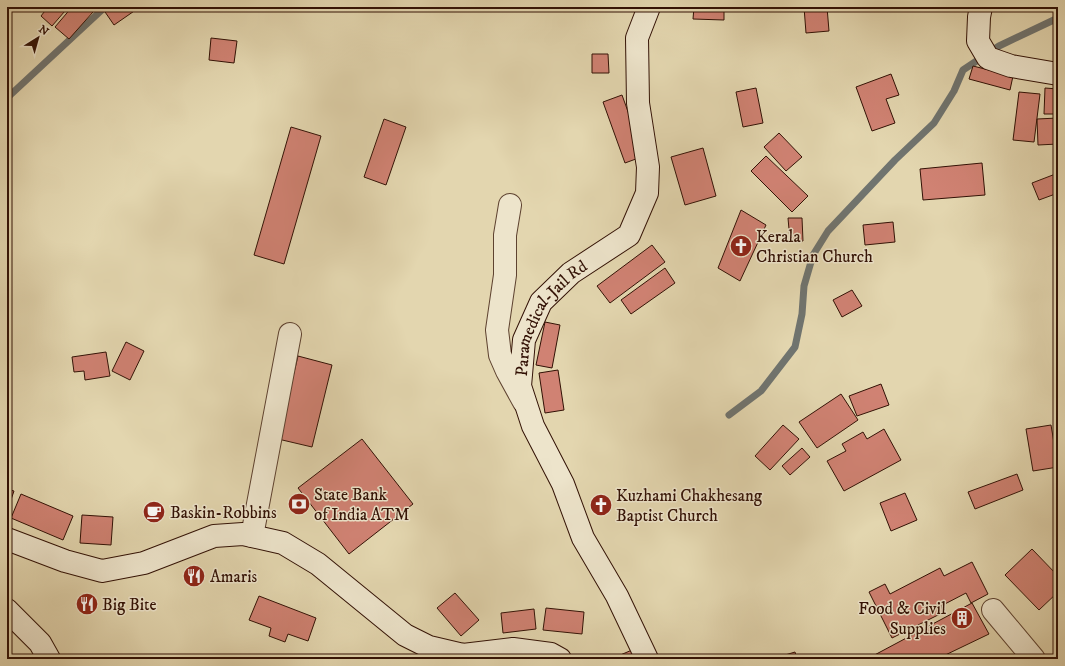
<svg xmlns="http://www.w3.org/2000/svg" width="1065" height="666" font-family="'IM FELL DW Pica',serif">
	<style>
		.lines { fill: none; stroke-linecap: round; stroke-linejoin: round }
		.stream { stroke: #70746f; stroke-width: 7 }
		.building { fill: #d08273; stroke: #321105 }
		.street-casing { stroke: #5e4230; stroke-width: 24 }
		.secondary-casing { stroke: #321105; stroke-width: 24 }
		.street { stroke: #ede4cb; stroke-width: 22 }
		.secondary { stroke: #ede4cb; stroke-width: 22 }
		.labels { text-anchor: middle; stroke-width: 3; stroke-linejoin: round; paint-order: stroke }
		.poi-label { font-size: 17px; fill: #321105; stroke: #ede4cb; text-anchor: start }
		.street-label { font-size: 17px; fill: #321105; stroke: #ede4cb }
	</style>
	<rect width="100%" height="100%" fill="#e3d6af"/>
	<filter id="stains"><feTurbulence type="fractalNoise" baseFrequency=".005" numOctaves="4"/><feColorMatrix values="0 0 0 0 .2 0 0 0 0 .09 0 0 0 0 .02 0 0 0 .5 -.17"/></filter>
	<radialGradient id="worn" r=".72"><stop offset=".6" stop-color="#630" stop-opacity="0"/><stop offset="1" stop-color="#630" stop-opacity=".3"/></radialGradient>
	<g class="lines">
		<path class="stream" d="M7 98 105 7
			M729 415 761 391 795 347 802 314 804 286 813 255 828 231 895 160 934 123 954 91 963 70 999 46 1058 18"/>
	</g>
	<path class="building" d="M48 7H60L65 11 52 26 41 16Z
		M72 7H87L93 12 69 39 55 27Z
		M105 7H140L114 25 103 9Z
		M238 7H268L238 9Z
		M694 7H724V20L693 19Z
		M804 7H827L829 31 806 33Z
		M211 38 237 41 234 63 209 60Z
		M592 54H608L609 73H592Z
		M973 66 1013 76 1010 90 969 79Z
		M891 74 899 95 886 99 895 123 872 131 856 87Z
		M756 88 763 123 743 127 736 92Z
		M1045 88 1058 89V114H1044Z
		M1019 92 1040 94 1034 142 1013 140Z
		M622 95 644 156 625 163 603 102Z
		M1058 118V144L1038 145 1037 119Z
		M384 119 406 127 386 185 364 177Z
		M291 127 321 136 284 264 254 255Z
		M779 133 802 157 786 171 764 147Z
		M703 148 716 196 685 205 671 157Z
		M766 156 808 196 792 212 751 171Z
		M982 163 985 195 923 200 920 169Z
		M1058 173V193L1039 200 1032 183Z
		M741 210 766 225 740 281 718 268Z
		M788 218H802L803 241H790Z
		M893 222 895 242 865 245 863 225Z
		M652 245 665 262 610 303 597 286Z
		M665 268 675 283 631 314 621 300Z
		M852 290 862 306 842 317 833 300Z
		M545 322 560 325 552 368 536 365Z
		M126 342 144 351 130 380 112 371Z
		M106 352 110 376 85 380 84 371 74 372 72 357Z
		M298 356 332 365 312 447 278 439Z
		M558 370 564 410 545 413 539 373Z
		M881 384 889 405 857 416 849 396Z
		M841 394 858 420 817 448 799 422Z
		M783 425 799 439 770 470 755 456Z
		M1051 425 1058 467 1033 471 1026 429Z
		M884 429 901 460 844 491 827 461 846 451 842 444 863 432 867 439Z
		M362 439 413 504 349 554 298 488Z
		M802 448 810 457 790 475 782 466Z
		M1017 474 1023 490 975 509 968 492Z
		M7 489 14 491 7 511Z
		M905 493 917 520 891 531 880 503Z
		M21 494 73 516 63 540 11 518Z
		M82 515 113 517 111 545 80 543Z
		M1032 549 1058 576V592L1039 610 1005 575Z
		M972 562 988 594 971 603 966 593 941 606 944 612 892 638 869 592 885 584 890 594 940 568 944 576Z
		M455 593 479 620 461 636 437 608Z
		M259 596 316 618 308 641 288 634 285 642 269 636 271 628 249 620Z
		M972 603 989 634 937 659H867Z
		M546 608 584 612 582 634 543 630Z
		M534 609 536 629 503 633 501 613Z
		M632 650 636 659H611Z
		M795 652 797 659H772Z"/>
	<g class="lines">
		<g class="street-casing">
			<path id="street" d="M510 205 505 235V275L497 330 500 355 507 371 524 402
				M252 536 290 334
				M993 610 1034 659"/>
		</g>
		<g class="secondary-casing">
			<g id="secondary">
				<path d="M981 7 979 17 978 41 988 58 1011 66 1058 74"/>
				<path d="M7 539 65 561 102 571 144 563 214 536 243 534 283 543 318 564 405 635 429 647 463 655 513 649 551 654 560 659"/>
				<path d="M7 610 40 643 49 659"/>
				<path id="s1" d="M647 659 617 596 583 538 563 484 533 426 520 386 524 340 541 302 571 273 629 235 647 193 648 167 638 103 637 38 649 7"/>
			</g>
		</g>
		<use href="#street" class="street"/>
		<use href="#secondary" class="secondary"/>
	</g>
	<defs>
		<g id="church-disc" transform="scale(1.15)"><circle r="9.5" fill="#8f2418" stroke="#ede4cb"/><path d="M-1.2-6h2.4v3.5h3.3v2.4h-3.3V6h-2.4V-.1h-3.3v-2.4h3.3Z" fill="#fff"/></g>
		<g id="bank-disc" transform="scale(1.15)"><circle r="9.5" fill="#8f2418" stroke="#ede4cb"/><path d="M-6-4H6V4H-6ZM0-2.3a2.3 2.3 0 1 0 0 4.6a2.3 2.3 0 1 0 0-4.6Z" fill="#fff"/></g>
		<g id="cafe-disc" transform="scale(1.15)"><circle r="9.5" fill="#8f2418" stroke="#ede4cb"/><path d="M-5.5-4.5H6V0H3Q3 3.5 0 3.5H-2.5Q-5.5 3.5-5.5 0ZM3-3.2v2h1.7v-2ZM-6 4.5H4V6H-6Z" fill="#fff"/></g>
		<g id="restaurant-disc" transform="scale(1.15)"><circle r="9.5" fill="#8f2418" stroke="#ede4cb"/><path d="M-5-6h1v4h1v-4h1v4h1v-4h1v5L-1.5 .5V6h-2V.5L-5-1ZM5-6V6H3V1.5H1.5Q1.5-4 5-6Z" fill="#fff"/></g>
		<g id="building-disc" transform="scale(1.15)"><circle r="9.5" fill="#8f2418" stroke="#ede4cb"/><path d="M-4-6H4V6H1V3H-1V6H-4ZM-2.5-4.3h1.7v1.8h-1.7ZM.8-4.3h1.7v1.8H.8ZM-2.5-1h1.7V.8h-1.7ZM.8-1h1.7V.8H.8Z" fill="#fff"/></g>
	</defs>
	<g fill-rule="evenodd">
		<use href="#church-disc" x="741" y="246"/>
		<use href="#bank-disc" x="299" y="504"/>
		<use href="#church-disc" x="601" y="505"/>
		<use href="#cafe-disc" x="154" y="512"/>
		<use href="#restaurant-disc" x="194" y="576"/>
		<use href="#restaurant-disc" x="87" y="604"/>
		<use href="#building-disc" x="962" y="618"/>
	</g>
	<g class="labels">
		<g class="poi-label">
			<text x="756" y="242">Kerala<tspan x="756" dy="20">Christian Church</tspan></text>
			<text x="314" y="500">State Bank<tspan x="314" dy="20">of India ATM</tspan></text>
			<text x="616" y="501">Kuzhami Chakhesang<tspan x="616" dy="20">Baptist Church</tspan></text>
			<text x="170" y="518">Baskin-Robbins</text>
			<text x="210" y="582">Amaris</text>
			<text x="102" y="610">Big Bite</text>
			<text x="946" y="614" text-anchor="end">Food &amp; Civil<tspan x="946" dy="20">Supplies</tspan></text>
		</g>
		<g class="street-label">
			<text dy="6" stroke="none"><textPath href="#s1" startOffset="380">Paramedical-Jail Rd</textPath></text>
		</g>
	</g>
	<rect width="1065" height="666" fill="none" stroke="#e3d6af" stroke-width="24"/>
	<rect x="8" y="8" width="1049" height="650" fill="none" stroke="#321105" stroke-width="2"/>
	<rect x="12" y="12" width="1041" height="642" fill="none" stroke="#321105"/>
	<g transform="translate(38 38) rotate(37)" stroke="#ede4cb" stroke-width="3" paint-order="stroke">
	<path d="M0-3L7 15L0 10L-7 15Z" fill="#321105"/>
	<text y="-6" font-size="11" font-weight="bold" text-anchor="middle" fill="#321105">N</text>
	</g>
	<rect width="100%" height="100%" filter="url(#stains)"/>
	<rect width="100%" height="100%" fill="url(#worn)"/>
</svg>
